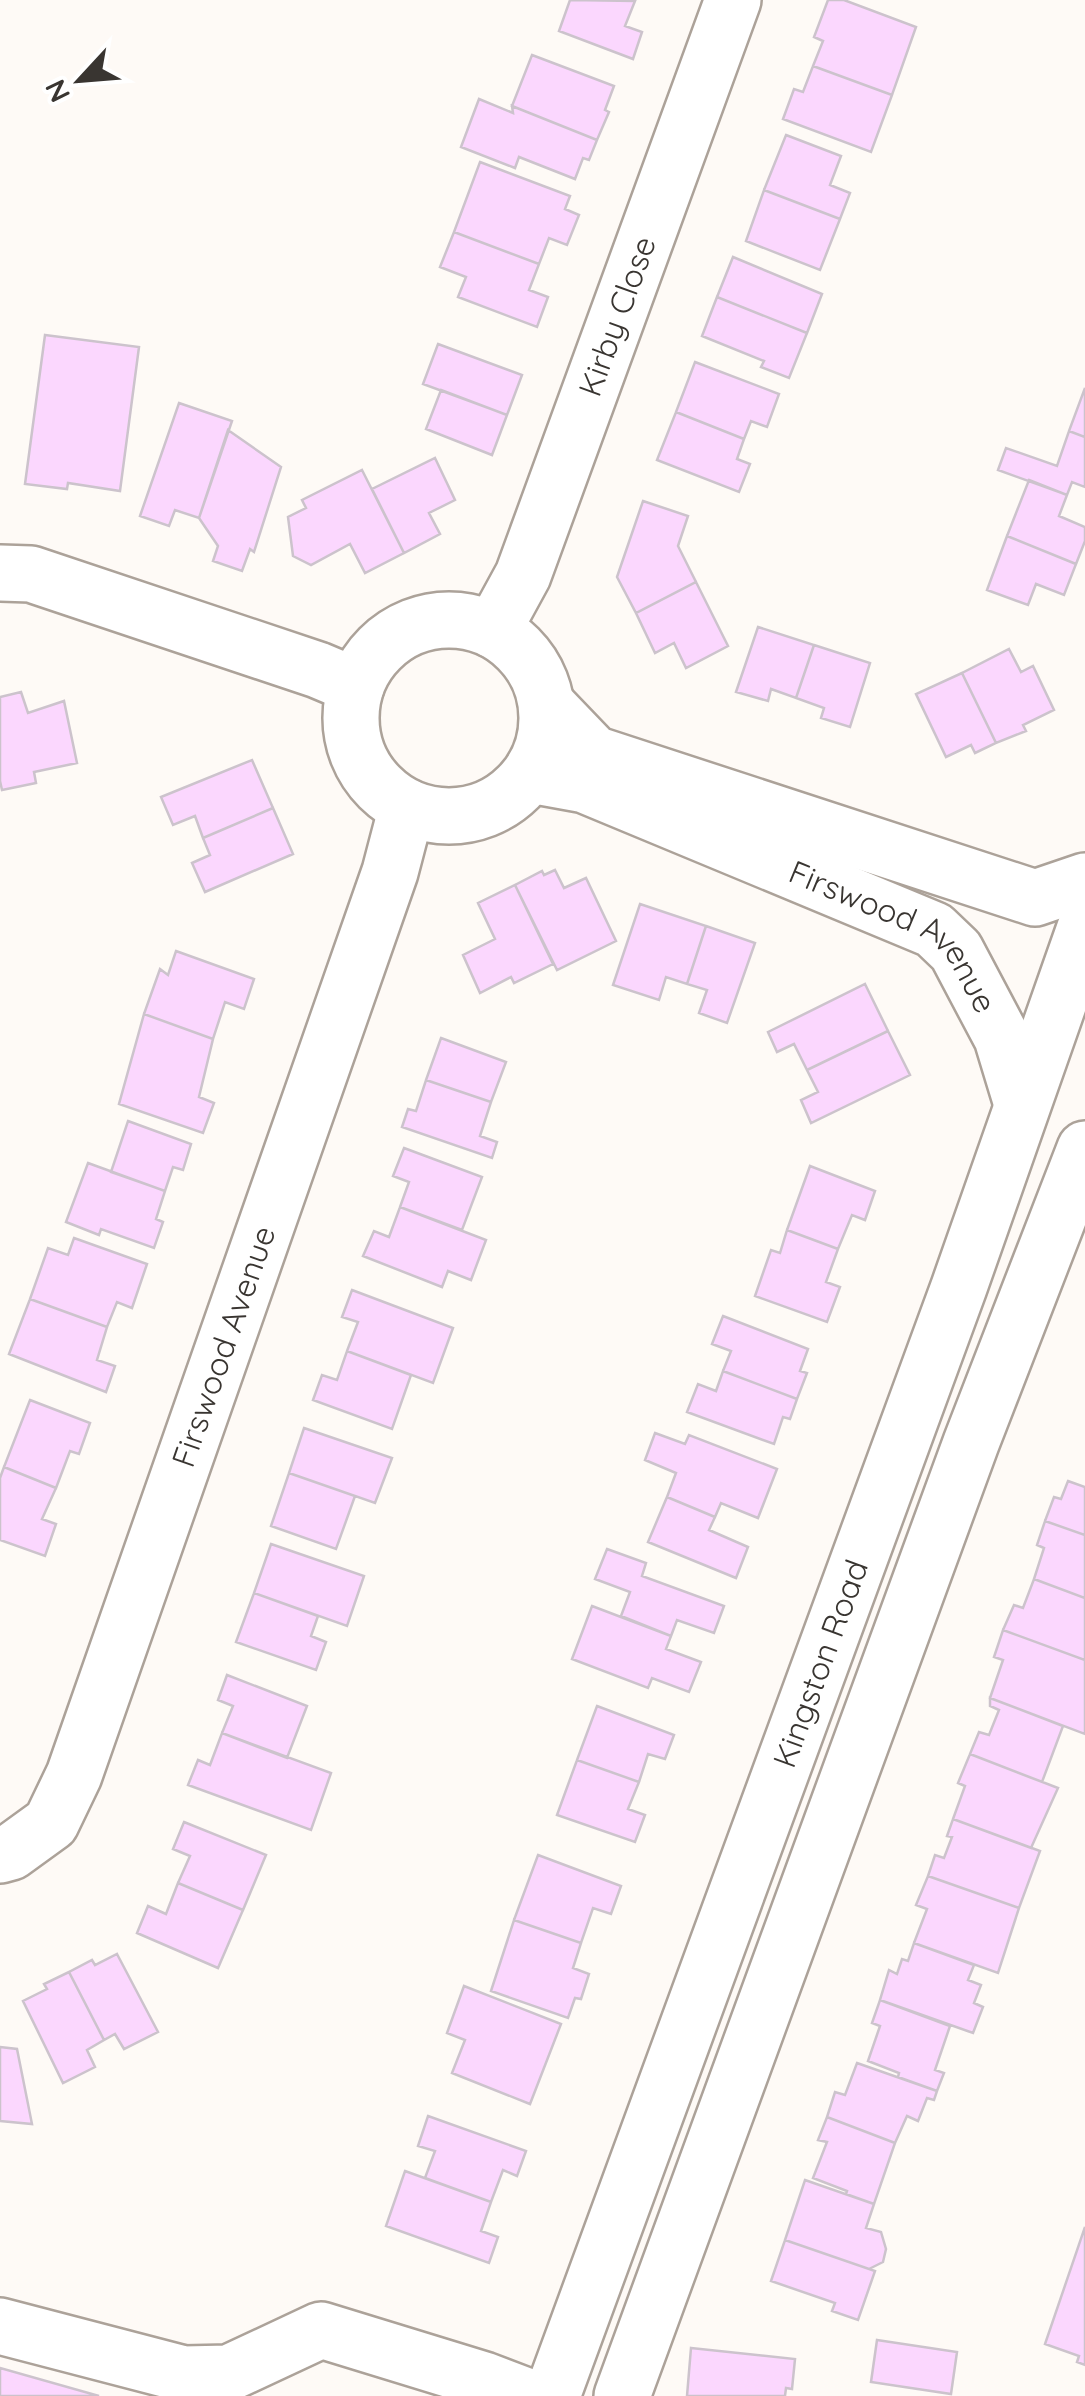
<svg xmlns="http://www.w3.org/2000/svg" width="1085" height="2396" font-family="Quicksand,sans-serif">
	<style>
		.building { fill: #fbd7fe; stroke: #ccc3cc; stroke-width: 2.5 }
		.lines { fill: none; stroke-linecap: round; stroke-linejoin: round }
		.minor-casing { stroke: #aca299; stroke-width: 60 }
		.highway-casing { stroke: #aca299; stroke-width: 60 }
		.minor { stroke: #fff; stroke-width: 55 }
		.highway { stroke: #fff; stroke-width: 55 }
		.labels { text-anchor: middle; stroke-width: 8; stroke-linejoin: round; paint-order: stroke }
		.street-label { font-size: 32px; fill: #393531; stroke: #fff }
	</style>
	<rect width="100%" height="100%" fill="#fefaf6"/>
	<path class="building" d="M570 0 635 1 625 26 642 32 633 59 559 31Z
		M828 0H844L916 27 892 95 813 66 823 41 814 37Z
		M532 55 614 86 605 110 609 112 597 140 512 106Z
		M813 66 892 95 871 152 783 119 794 89 803 92Z
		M479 99 513 113 512 106 597 140 589 160 583 158 575 179 519 157 515 168 461 147Z
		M786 135 841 156 830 185 850 193 840 219 764 190Z
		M480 162 570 196 565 209 579 215 567 245 549 238 539 264 454 232Z
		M764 190 840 219 820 270 746 241Z
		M454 232 539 264 529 290 548 297 537 327 458 297 466 277 440 267Z
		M733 257 822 294 807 333 717 297Z
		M717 297 807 333 789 378 761 367 764 361 702 336Z
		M45 335 139 347 120 491 68 483 67 489 25 484Z
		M438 344 522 375 507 415 423 384Z
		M695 362 779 394 767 427 751 421 744 439 676 412Z
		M1085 388V437L1069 431Z
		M441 390 507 415 492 455 426 429Z
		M179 403 232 421 199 518 175 510 169 526 140 516Z
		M676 412 744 439 737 459 750 464 739 492 657 460Z
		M228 430 281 467 254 552 250 549 242 571 213 561 218 546 199 518Z
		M1069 431 1085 437V487L1072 482 1067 495 998 470 1006 448 1057 466Z
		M435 458 455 500 429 513 440 534 404 553 372 489Z
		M362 470 404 553 365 573 350 544 311 565 293 556 288 517 306 508 302 500Z
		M1029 480 1067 495 1059 516 1085 527V541L1076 564 1007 536Z
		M643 501 688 516 678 546 696 582 636 613 617 577Z
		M1007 536 1076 564 1064 595 1036 584 1028 605 987 590Z
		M696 582 728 646 686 668 674 643 655 653 636 613Z
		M758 627 814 645 796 698 771 689 768 701 736 692Z
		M814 645 870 663 850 727 821 718 824 708 796 698Z
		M1009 649 1021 672 1033 666 1054 710 1023 725 1026 731 996 743 962 673Z
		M962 673 996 743 975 753 971 745 946 757 916 694Z
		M21 692 28 713 64 701 77 763 34 772 36 783 2 790 0 781V697Z
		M252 760 273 808 203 838 195 816 173 825 161 797Z
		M273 808 293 854 205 892 192 863 210 855 203 838Z
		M555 870 564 888 586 878 616 941 557 970 515 885 542 871 544 875Z
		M515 885 553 964 514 983 511 977 480 993 463 955 495 939 478 903Z
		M640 904 706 926 687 984 666 977 659 1000 613 985Z
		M706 926 755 943 727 1023 699 1013 707 990 687 984Z
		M176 951 254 979 244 1009 225 1002 213 1039 144 1014 160 969 168 975Z
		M865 984 888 1031 807 1070 794 1044 777 1052 768 1032Z
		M144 1014 213 1039 199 1097 214 1103 203 1133 119 1104Z
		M888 1031 910 1075 811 1123 801 1100 818 1092 807 1070Z
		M441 1038 506 1062 491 1102 426 1080Z
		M426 1080 491 1102 480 1136 497 1142 492 1158 402 1127 408 1109 416 1111Z
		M128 1121 191 1144 183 1170 173 1167 165 1191 111 1172Z
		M404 1148 482 1177 462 1230 400 1207 409 1182 393 1176Z
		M88 1163 165 1191 156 1219 163 1222 154 1248 101 1229 99 1235 66 1222Z
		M810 1166 875 1191 865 1220 852 1215 838 1249 787 1230Z
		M400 1207 486 1240 471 1280 448 1271 442 1287 363 1256 374 1231 389 1237Z
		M787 1230 838 1249 826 1282 840 1287 827 1322 755 1296 771 1250 780 1253Z
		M74 1238 147 1264 132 1308 117 1302 107 1327 30 1299 48 1248 68 1255Z
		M352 1290 453 1328 433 1383 347 1351 358 1322 342 1317Z
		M30 1299 107 1327 97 1360 115 1366 106 1392 9 1354Z
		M723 1316 808 1349 800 1371 807 1373 797 1399 723 1371 731 1351 712 1344Z
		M347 1351 411 1375 392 1429 313 1400 322 1375 337 1380Z
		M723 1371 797 1399 790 1419 783 1417 774 1444 687 1412 698 1384 716 1391Z
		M30 1400 90 1423 79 1454 70 1451 56 1488 4 1467Z
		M304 1428 392 1458 375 1503 289 1473Z
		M655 1433 685 1444 689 1435 777 1469 758 1518 721 1503 715 1517 667 1497 676 1473 645 1460Z
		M4 1467 56 1488 42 1519 56 1524 45 1556 0 1540V1478Z
		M289 1473 355 1496 336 1549 271 1526Z
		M1068 1481 1085 1487V1535L1045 1521 1054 1497 1061 1499Z
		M667 1497 715 1517 709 1530 748 1547 736 1578 648 1542Z
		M1045 1521 1085 1535V1598L1034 1579 1044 1548 1037 1545Z
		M271 1544 364 1576 347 1626 254 1593Z
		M607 1549 646 1563 642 1576 724 1606 714 1633 677 1620 671 1636 621 1616 630 1592 595 1579Z
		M1034 1579 1085 1598V1660L1003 1630 1014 1605 1023 1608Z
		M254 1593 318 1616 311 1636 326 1642 316 1670 236 1642Z
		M592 1606 671 1636 666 1649 701 1662 689 1692 652 1678 648 1688 572 1659Z
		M1003 1630 1085 1660V1734L990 1698 1003 1660 994 1657Z
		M227 1675 307 1706 287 1758 222 1733 233 1706 218 1700Z
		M990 1698 1063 1726 1042 1782 970 1754 979 1732 989 1735 999 1710 990 1706Z
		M597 1706 674 1735 665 1759 648 1754 639 1782 577 1760Z
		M222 1733 331 1773 311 1830 188 1785 198 1760 210 1765Z
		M970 1754 1058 1788 1031 1848 953 1819 965 1786 958 1783Z
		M577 1760 639 1782 628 1809 645 1815 635 1842 557 1815Z
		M953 1819 1040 1851 1019 1908 928 1876 935 1855 944 1858 952 1837 947 1836Z
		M184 1822 266 1855 243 1910 178 1883 190 1856 173 1849Z
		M538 1855 621 1886 611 1914 593 1908 581 1943 514 1920Z
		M928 1876 1019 1908 998 1973 914 1943 927 1909 916 1905Z
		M178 1883 243 1910 218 1968 137 1933 148 1906 166 1914Z
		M514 1920 581 1943 573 1968 589 1974 581 1999 575 1998 568 2018 491 1991Z
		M914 1943 974 1965 968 1980 981 1985 974 2003 983 2007 973 2033 880 2000 889 1970 897 1974 902 1959 908 1961Z
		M117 1954 158 2032 124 2049 115 2034 104 2040 69 1972 92 1960 95 1965Z
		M69 1972 104 2040 87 2050 95 2067 63 2083 23 2001 47 1989 44 1984Z
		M464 1986 561 2024 530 2104 452 2073 465 2040 447 2033Z
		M880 2000 950 2026 935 2070 944 2073 937 2091 898 2077 899 2073 868 2061 880 2026 872 2023Z
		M0 2047 17 2049 32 2124 0 2121Z
		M857 2063 937 2091 934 2100 927 2098 918 2121 907 2116 895 2143 827 2117 835 2092 845 2095Z
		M428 2116 526 2151 517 2176 503 2170 491 2202 425 2178 435 2151 418 2146Z
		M827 2117 895 2143 874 2204 846 2194 847 2191 813 2178 827 2142 818 2140Z
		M405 2171 491 2202 481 2231 498 2237 489 2263 386 2226Z
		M805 2180 874 2204 866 2228 881 2232 886 2249 883 2262 869 2269 785 2240Z
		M1085 2227V2365L1077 2362 1079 2356 1045 2344Z
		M785 2240 875 2271 858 2320 832 2311 835 2303 771 2281Z
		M877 2340 957 2352 951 2394 871 2382Z
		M691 2348 795 2359 792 2389 786 2388 785 2396H687Z
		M0 2368 99 2396H0Z"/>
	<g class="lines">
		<g class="minor-casing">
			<g id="minor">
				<path d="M0 573 31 574 318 670 356 686"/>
				<circle cx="449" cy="718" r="98"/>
				<path id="s1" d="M493 630 523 575 733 0"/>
				<path d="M547 705 594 754 1035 898 1085 881"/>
				<path id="s2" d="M530 775 585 785 934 930 956 951 1002 1038 1022 1104"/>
				<path id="s3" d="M0 1855 11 1852 51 1823 74 1775 390 872 407 807"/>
				<path d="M0 2326 184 2374 229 2373 321 2330 484 2380 526 2396"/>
			</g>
		</g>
		<g class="highway-casing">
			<g id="highway">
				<path id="s4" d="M552 2396 959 1287 1085 928"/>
				<path d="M622 2396 971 1443 1085 1149"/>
			</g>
		</g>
		<use href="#minor" class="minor"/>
		<use href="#highway" class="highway"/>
	</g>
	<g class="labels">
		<g class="street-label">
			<text dy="11" stroke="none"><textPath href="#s1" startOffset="338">Kirby Close</textPath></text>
			<text dy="11" stroke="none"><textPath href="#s2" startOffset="405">Firswood Avenue</textPath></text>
			<text dy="11" stroke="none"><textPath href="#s3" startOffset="568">Firswood Avenue</textPath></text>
			<text dy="11" stroke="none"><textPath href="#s4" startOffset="780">Kingston Road</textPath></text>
		</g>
	</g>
	<g transform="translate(80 80) rotate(244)" stroke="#ffffff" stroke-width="8" paint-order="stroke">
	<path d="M0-8L18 38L0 25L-18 38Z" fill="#393531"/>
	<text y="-15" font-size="28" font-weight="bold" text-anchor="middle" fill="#393531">N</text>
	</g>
</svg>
